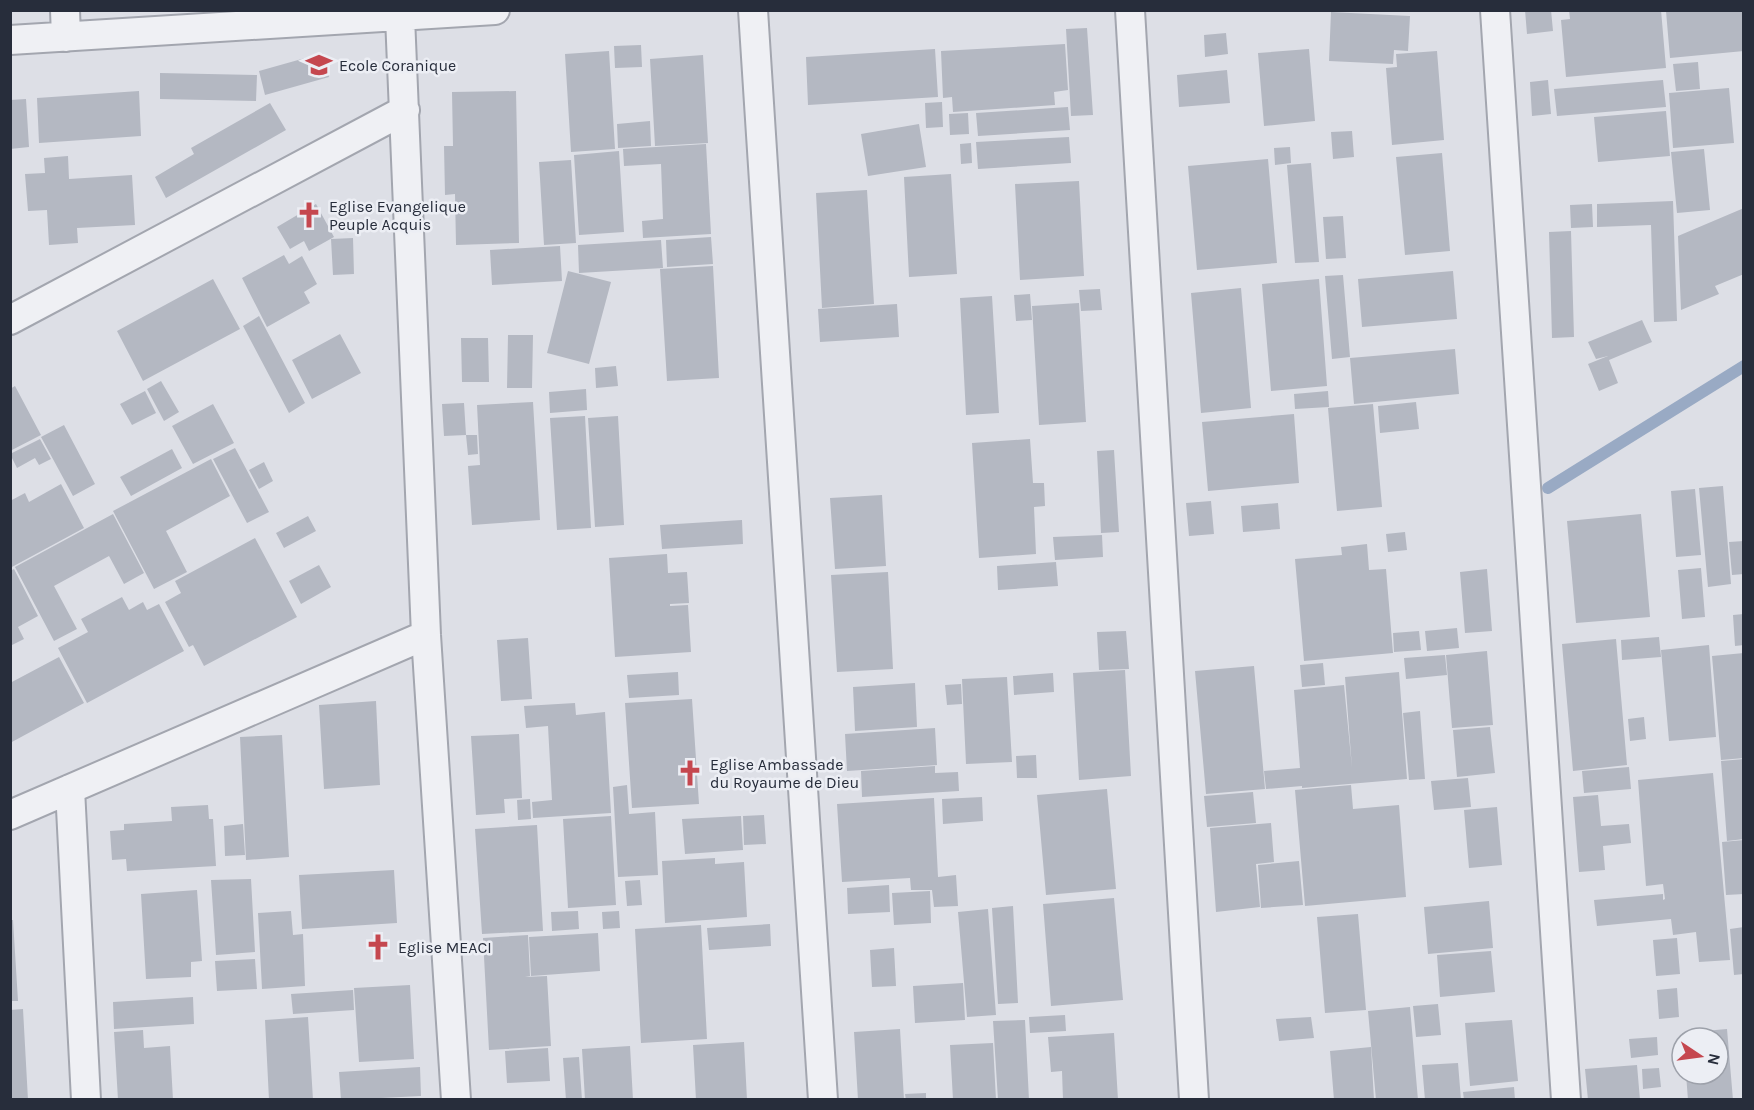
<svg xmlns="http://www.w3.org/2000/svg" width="1754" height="1110" font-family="Karla,sans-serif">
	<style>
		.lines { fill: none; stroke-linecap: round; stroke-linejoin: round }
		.stream { stroke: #99aac4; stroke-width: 12 }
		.building { fill: #b4b8c2 }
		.minor-casing { stroke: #a3a6af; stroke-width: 32 }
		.minor { stroke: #eff0f4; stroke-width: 28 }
		.labels { text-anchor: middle; stroke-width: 5; stroke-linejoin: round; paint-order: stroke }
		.poi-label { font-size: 16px; fill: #272d3b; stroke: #eceef4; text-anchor: start }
	</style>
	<rect width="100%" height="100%" fill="#dddfe6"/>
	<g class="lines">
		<path class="stream" d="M1548 488 1744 366"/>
	</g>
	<path class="building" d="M1525 10H1551L1553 31 1527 34Z
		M1569 10H1661L1666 68 1566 77 1561 20 1570 19Z
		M1744 10V51L1670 58 1666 11Z
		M1331 12 1410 16 1408 51 1394 50 1393 64 1329 61Z
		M1087 28 1093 115 1071 116 1066 29Z
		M1226 33 1228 54 1205 57 1204 35Z
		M1065 44 1068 90 1054 92 1055 105 953 112 952 97 943 98 941 51Z
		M641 45 642 67 615 68 614 46Z
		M935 49 938 97 808 105 806 57Z
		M1309 49 1315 121 1264 126 1258 53Z
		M609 51 615 149 571 152 565 54Z
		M1437 51 1444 140 1392 145 1386 68 1397 67 1396 54Z
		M323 53 329 77 265 95 259 71Z
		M703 55 708 143 655 146 650 59Z
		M1698 62 1700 89 1676 91 1673 64Z
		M1227 70 1230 103 1179 107 1177 75Z
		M160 73 257 75 256 101 160 99Z
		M1548 80 1551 114 1532 116 1530 82Z
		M1663 80 1666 107 1557 116 1554 89Z
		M1729 88 1734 143 1673 148 1669 93Z
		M139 91 141 136 39 143 37 98Z
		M516 91 519 243 456 245 455 194 445 195 444 146H453L452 92Z
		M26 99 29 147 10 149V100Z
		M942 102 943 127 926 128 925 103Z
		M270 103 286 130 166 198 155 177 194 154 191 148Z
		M1068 107 1070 130 978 136 976 113Z
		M1666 111 1670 156 1598 162 1594 117Z
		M968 113 969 134 950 135 949 114Z
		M650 121 651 146 618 148 617 124Z
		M919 124 926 167 868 176 861 134Z
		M1352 131 1354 157 1333 159 1331 132Z
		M1069 137 1071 163 978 169 976 142Z
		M971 143 972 163 961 164 960 144Z
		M706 144 711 234 643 238 642 221 663 219 661 164 624 166 623 149Z
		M1290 147 1291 163 1275 165 1274 148Z
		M1704 149 1710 210 1677 213 1671 152Z
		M619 151 624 232 579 235 574 155Z
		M1442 153 1450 251 1405 255 1396 157Z
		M68 156 69 179 132 175 135 225 77 228 78 243 49 245 47 210 28 211 25 174 45 173 44 158Z
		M1268 159 1277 263 1197 270 1188 166Z
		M571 160 576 243 544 245 539 162Z
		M1311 163 1319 262 1295 263 1287 165Z
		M951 174 957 274 909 277 904 177Z
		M1079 181 1084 276 1020 280 1015 184Z
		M867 190 874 304 822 308 816 193Z
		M1673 201 1677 321 1654 322 1651 225 1597 227V204Z
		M316 204 334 237 309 251 304 241 290 249 277 227Z
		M1592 204 1593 227 1571 228 1570 205Z
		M1744 208V274L1715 286 1719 294 1681 310 1678 236Z
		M1343 216 1346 258 1326 259 1323 217Z
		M1571 231 1574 337 1552 338 1549 232Z
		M711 237 713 264 667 267 666 240Z
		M353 238 354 274 333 275 331 239Z
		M661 240 663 268 579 273 578 245Z
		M560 246 562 281 492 285 490 250Z
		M284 255 289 264 302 256 317 284 304 292 310 303 267 327 242 278Z
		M713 266 719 378 667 381 660 269Z
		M568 271 611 282 589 364 547 353Z
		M1453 271 1457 319 1362 327 1358 279Z
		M1343 275 1350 357 1332 359 1325 276Z
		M213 279 240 329 143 381 117 331Z
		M1319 279 1327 386 1271 391 1262 284Z
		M1241 288 1251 408 1201 413 1191 293Z
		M1100 289 1102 310 1081 311 1079 290Z
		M1030 294 1032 320 1016 321 1014 295Z
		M992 296 999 413 966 415 960 298Z
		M1079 303 1086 422 1039 425 1032 306Z
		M897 304 899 337 820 342 818 309Z
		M259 316 305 403 289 413 243 326Z
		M1642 320 1652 342 1609 360 1618 383 1599 391 1588 364 1608 356 1596 359 1588 342Z
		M340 334 361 373 312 399 292 360Z
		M508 335H533L532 388H507Z
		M461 338H488L489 382H462Z
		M1455 349 1459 394 1354 404 1350 358Z
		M616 366 618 386 596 388 595 368Z
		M161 381 179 412 164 421 147 389Z
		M15 386 41 435 10 451V389Z
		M586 389 587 410 550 413 549 392Z
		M145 391 156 413 132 425 120 404Z
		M1328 391 1329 407 1295 409 1294 394Z
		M533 402 540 520 472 525 468 466 480 465 477 405Z
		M1416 402 1419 429 1380 433 1378 406Z
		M464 403 466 435 444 436 442 404Z
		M213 404 234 443 193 464 172 426Z
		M1373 404 1382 507 1337 511 1328 408Z
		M1294 414 1299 483 1208 491 1202 422Z
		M585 416 591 528 557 530 550 418Z
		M618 416 624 525 595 527 588 418Z
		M64 425 95 484 73 496 41 437Z
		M466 435H477L478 454 468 455Z
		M40 439 51 459 39 465 35 458 17 468 10 454Z
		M1030 439 1033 483H1044L1045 506 1034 507 1036 554 979 558 972 443Z
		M235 448 269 512 247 523 213 459Z
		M172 449 182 468 131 496 120 477Z
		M1114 450 1119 532 1101 533 1097 451Z
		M211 459 230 496 166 531 187 572 154 589 113 511Z
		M264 462 273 481 259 489 249 470Z
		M61 484 84 528 10 568V501L25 493 29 502Z
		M1723 486 1731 584 1708 587 1699 488Z
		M1695 489 1701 555 1676 557 1671 491Z
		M882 495 886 566 835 569 830 498Z
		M1211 501 1214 534 1189 536 1186 503Z
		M1278 503 1280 529 1243 532 1241 506Z
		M113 514 144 573 124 584 109 556 54 586 77 629 54 641 15 567Z
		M1641 514 1650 617 1576 623 1567 521Z
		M308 516 316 531 284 548 276 533Z
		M742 520 743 544 662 549 660 525Z
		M1405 532 1407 550 1388 552 1386 534Z
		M1102 535 1103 557 1055 560 1053 537Z
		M255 538 297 617 204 666 193 645 189 647 165 602 181 593 175 581Z
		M1744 541V574L1732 575 1729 542Z
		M1367 544 1369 570 1386 569 1393 653 1304 661 1295 559 1342 555 1341 547Z
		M667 554 668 573 687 572 689 603 670 604V606L688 605 691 652 615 657 609 558Z
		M1056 562 1058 586 998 590 997 566Z
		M319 565 331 587 301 604 289 581Z
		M1701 568 1705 617 1682 619 1678 570Z
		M14 569 38 616 18 627 24 639 10 646V571Z
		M1487 569 1492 631 1465 633 1460 572Z
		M888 572 893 669 837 672 831 575Z
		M122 597 129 610 143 602 147 610 159 604 184 651 87 703 58 648 88 632 81 619Z
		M1744 614V645L1735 646 1733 615Z
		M1457 628 1459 648 1427 651 1425 631Z
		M1126 631 1129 669 1099 670 1097 632Z
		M1419 631 1421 650 1394 652 1393 633Z
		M1659 637 1661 657 1622 660 1621 640Z
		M528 638 532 699 501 701 497 640Z
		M1616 639 1627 765 1573 771 1562 644Z
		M1709 645 1716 737 1669 741 1661 650Z
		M1487 651 1493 725 1452 728 1446 655Z
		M1744 653V758L1721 760 1712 656Z
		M1445 655 1447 675 1406 679 1404 658Z
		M59 657 84 703 10 743V683Z
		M1323 663 1325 685 1302 687 1300 665Z
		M1254 666 1265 789 1206 794 1195 671Z
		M1125 670 1131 776 1079 780 1073 673Z
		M678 672 679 695 629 698 627 675Z
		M1399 672 1407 779 1302 788V786L1266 789 1264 771 1300 768 1294 690 1344 685 1352 768 1345 677Z
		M1053 673 1054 692 1014 695 1013 676Z
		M1007 677 1012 762 966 764 962 679Z
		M915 683 917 727 855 731 853 687Z
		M961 684 962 704 947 705 945 685Z
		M692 699 699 804 632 808 625 703Z
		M376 701 380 785 324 789 319 705Z
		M575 703 576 715 605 712 611 813 533 818 532 802 552 800 548 726 526 728 524 706Z
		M1420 711 1425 779 1409 780 1403 713Z
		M1644 717 1646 739 1630 741 1628 719Z
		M1490 727 1495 773 1457 777 1453 730Z
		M935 728 937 765 847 771 845 734Z
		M519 734 522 798 504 799 505 813 476 815 471 736Z
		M282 735 289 857 246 860 240 737Z
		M1036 755 1037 778H1017L1016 756Z
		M1744 759V839L1727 841 1721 761Z
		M935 766V773L958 772 959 791 862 797 861 771Z
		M1629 767 1631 789 1584 793 1582 771Z
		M1713 773 1730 960 1699 962 1696 932 1673 935 1671 919 1597 926 1594 900 1663 894V900L1665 899 1663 884 1646 886 1638 780Z
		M1468 778 1471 807 1434 810 1431 781Z
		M627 785 629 814 655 812 658 875 618 877 613 787Z
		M1351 785 1353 809 1399 805 1406 897 1305 906 1295 790Z
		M1107 789 1116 889 1046 895 1037 795Z
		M1253 792 1256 823 1207 827 1204 796Z
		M1598 795 1601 826 1629 824 1631 843 1603 846 1605 870 1579 872 1573 797Z
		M982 797 983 821 943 824 942 799Z
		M934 798 938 877 956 875 958 906 934 907 932 890H911L910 878 842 882 837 804Z
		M530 799 531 819 518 820 517 800Z
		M208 805 209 819H213L216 866 127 871 126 859 112 860 110 831 124 830V824L172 821 171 807Z
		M1497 807 1502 865 1469 868 1464 810Z
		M764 815 766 844 744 845 743 816Z
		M611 816 616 905 568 908 563 819Z
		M741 816 743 850 685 854 682 819Z
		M1271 823 1274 862 1256 864 1260 907 1216 912 1210 828Z
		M243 824 245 855 225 856 224 826Z
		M537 825 543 931 482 934 475 829Z
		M1744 840V894L1726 895 1722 842Z
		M715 858V864L744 862 747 917 665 923 662 861Z
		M1299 861 1303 905 1261 908 1258 865Z
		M394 870 397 923 302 929 299 875Z
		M251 879 255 952 216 955 211 880Z
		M640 880 642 905 627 906 625 881Z
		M889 885 890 912 848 914 847 888Z
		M197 890 202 961 191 962V977L146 979 141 894Z
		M930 891 931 923 894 925 892 893Z
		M1114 898 1123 1000 1051 1006 1043 904Z
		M1489 901 1493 948 1428 954 1424 907Z
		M1013 906 1018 1003 998 1004 992 908Z
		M988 909 996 1015 967 1017 958 912Z
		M291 911 293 935 303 934 305 986 262 989 258 913Z
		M578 911 579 929 552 931 551 912Z
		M619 911 620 928 603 929 602 912Z
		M1358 914 1366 1010 1325 1013 1317 917Z
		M10 920H13L18 1001H10Z
		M770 924 771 946 709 950 707 928Z
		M701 925 707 1039 641 1043 635 929Z
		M1744 927V974L1734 975 1730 929Z
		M598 933 600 971 531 976 529 937Z
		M528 935 530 976 525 977 547 976 551 1046 489 1050 483 938Z
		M1677 938 1680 974 1656 976 1653 940Z
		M894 948 896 986 872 987 870 950Z
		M1491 951 1495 992 1440 997 1437 955Z
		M255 959 257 989 217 991 215 961Z
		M963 983 965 1020 915 1023 913 986Z
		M410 985 414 1059 359 1062 354 988Z
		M1677 988 1679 1017 1659 1019 1657 990Z
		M353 990 354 1010 293 1014 291 994Z
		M193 997 194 1024 114 1029 113 1002Z
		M1438 1004 1441 1035 1416 1037 1413 1006Z
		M1410 1007 1418 1100H1376L1368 1011Z
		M23 1009 28 1100H10V1010Z
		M1065 1015 1066 1031 1030 1033 1029 1017Z
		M308 1017 313 1100H269L265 1020Z
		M1311 1017 1314 1038 1279 1041 1276 1019Z
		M1025 1020 1029 1100H998L993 1021Z
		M1512 1020 1518 1081 1470 1086 1465 1023Z
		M900 1029 904 1100H858L854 1032Z
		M1727 1029 1733 1100H1688L1686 1074H1718V1038H1683L1682 1033Z
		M143 1030 144 1048 170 1046 173 1100H118L114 1032Z
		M1114 1033 1118 1100H1063L1062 1071 1051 1072 1048 1037Z
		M1657 1037 1658 1055 1631 1058 1629 1039Z
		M744 1042 747 1100H696L693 1045Z
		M993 1043 996 1100H953L950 1045Z
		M630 1046 633 1100H585L582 1049Z
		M1371 1047 1374 1100H1334L1330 1051Z
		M548 1048 550 1081 507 1083 505 1051Z
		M579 1057 582 1100H566L563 1058Z
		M1458 1063 1461 1100H1425L1422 1065Z
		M1637 1065 1640 1100H1588L1585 1069Z
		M420 1067 421 1096 341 1100 339 1072Z
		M1659 1068 1661 1087 1643 1089 1642 1069Z
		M1514 1087 1515 1100H1464L1463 1092Z
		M926 1093V1100H906L905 1094Z"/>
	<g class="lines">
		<g class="minor-casing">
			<path id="minor" d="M65 10 66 37
				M753 10 823 1100
				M1130 10 1194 1100
				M1495 10 1566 1100
				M400 17 426 635 456 1100
				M10 40 495 10
				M10 320 405 110
				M70 789 86 1100
				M10 815 426 635"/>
		</g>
		<use href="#minor" class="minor"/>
	</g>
	<defs>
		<g id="school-bare" transform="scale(2.07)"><path d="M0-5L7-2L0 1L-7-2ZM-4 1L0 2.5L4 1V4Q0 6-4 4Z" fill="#c5474f" stroke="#eceef4" stroke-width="2.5" paint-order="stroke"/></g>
		<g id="church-bare" transform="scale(2.07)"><path d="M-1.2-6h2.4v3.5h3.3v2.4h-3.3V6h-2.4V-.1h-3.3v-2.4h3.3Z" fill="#c5474f" stroke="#eceef4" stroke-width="2.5" paint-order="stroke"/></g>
	</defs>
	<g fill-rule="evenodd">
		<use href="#school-bare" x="319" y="65"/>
		<use href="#church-bare" x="309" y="215"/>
		<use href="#church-bare" x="690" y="773"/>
		<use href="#church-bare" x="378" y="947"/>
	</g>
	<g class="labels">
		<g class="poi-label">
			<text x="339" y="71">Ecole Coranique</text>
			<text x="329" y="212">Eglise Evangelique<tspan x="329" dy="18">Peuple Acquis</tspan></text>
			<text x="710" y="770">Eglise Ambassade<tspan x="710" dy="18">du Royaume de Dieu</tspan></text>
			<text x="398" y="953">Eglise MEACI</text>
		</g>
	</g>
	<rect width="1754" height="1110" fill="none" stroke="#272d3b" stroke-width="24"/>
	<g transform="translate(1700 1056) rotate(103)"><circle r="28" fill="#eceef4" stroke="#9da1aa" stroke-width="1.5"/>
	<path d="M0-4.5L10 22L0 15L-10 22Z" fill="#c5474f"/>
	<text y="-9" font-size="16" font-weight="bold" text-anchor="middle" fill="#272d3b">N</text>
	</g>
</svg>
